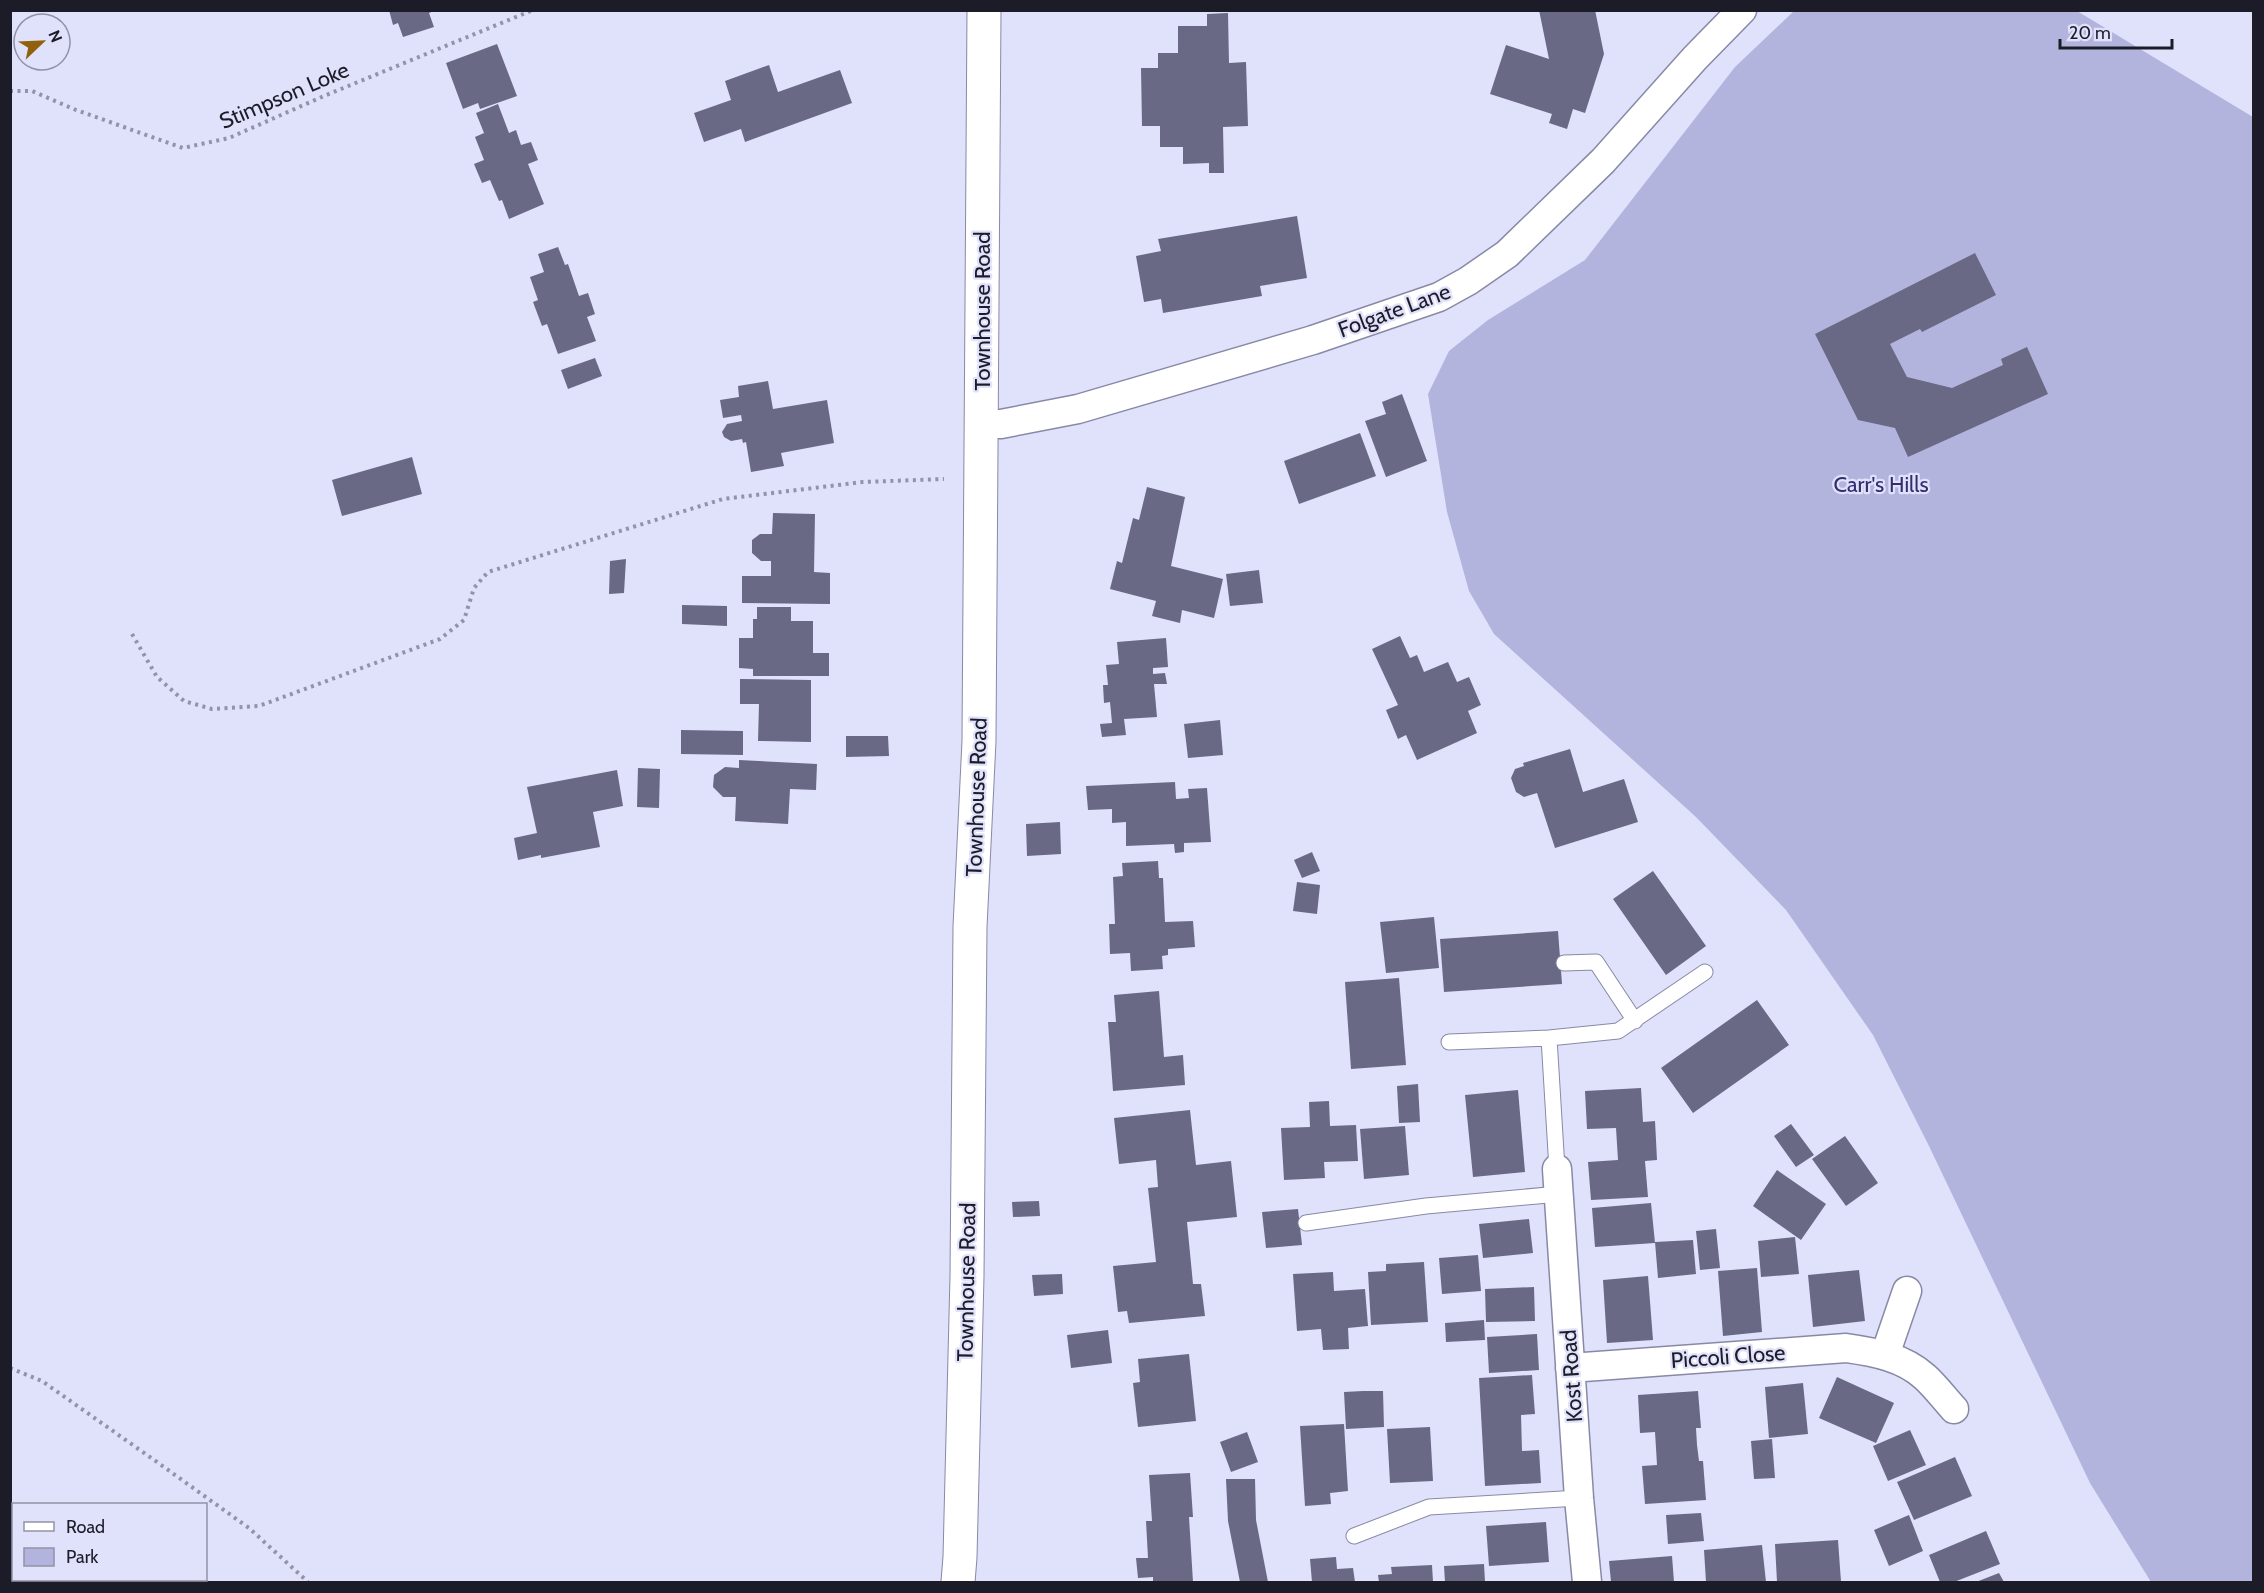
<svg xmlns="http://www.w3.org/2000/svg" width="2264" height="1593" font-family="Cabin,sans-serif">
	<style>
		.green { fill: #b3b4dd }
		.water { fill: #8585bc }
		.building { fill: #696985 }
		.lines { fill: none; stroke-linecap: round; stroke-linejoin: round }
		.lane-casing { stroke: #8889a6; stroke-width: 17 }
		.street-casing { stroke: #8889a6; stroke-width: 31 }
		.secondary-casing { stroke: #8889a6; stroke-width: 35 }
		.path { stroke: #9293a7; stroke-width: 4; stroke-dasharray: 3 4.5; stroke-linecap: butt }
		.lane { stroke: #fff; stroke-width: 15 }
		.street { stroke: #fff; stroke-width: 28 }
		.secondary { stroke: #fff; stroke-width: 33 }
		.labels { text-anchor: middle; stroke-width: 4.5; stroke-linejoin: round; paint-order: stroke }
		.street-label { font-size: 22px; fill: #1c1c28; stroke: #e0e1fb }
		.park-label { font-size: 22px; fill: #342d70; stroke: #e0e1fb }
	</style>
	<rect width="100%" height="100%" fill="#e0e1fb"/>
	<path class="green" d="M1794 11H2077L2253 117V1582H2151L2090 1483 1929 1146 1873 1035 1786 910 1696 817 1494 634 1469 591 1447 512 1428 394 1449 351 1488 320 1585 260 1735 67Z"/>
	<path class="water" d="M10 1549 13 1551 14 1580H55L59 1582H11Z"/>
	<path class="building" d="M389 10H436L429 13 434 27 403 37 398 23 393 25Z
		M1539 10H1595L1604 54 1585 113 1573 109 1567 129 1549 123 1552 114 1490 94 1506 45 1549 59Z
		M1228 13 1229 63 1246 62 1248 126 1223 127 1224 173H1209V163L1183 164V147H1160V126H1142L1141 68H1158V53H1178V26H1207V14Z
		M497 44 517 96 480 109 478 103 463 109 446 63Z
		M769 65 778 92 840 70 852 103 745 142 741 129 704 142 694 113 731 100 725 81Z
		M498 104 509 133 516 130 521 145 531 142 538 160 528 164 544 204 509 219 502 200 499 201 490 180 482 183 474 164 484 160 475 137 484 133 476 113Z
		M1297 216 1307 278 1260 286 1262 296 1163 313 1161 299 1144 302 1136 256 1161 251 1158 239Z
		M558 247 565 265 568 264 579 296 588 293 595 314 587 317 596 341 558 354 547 324 542 326 533 302 538 300 530 277 544 272 538 254Z
		M1975 253 1996 295 1922 332 1920 329 1890 344 1907 377 1952 388 2003 365 2001 359 2027 347 2048 394 1908 457 1895 428 1858 420 1815 334Z
		M595 358 602 376 568 389 561 370Z
		M768 381 773 409 827 400 834 443 781 453 784 466 751 472 746 442 743 443 742 439 731 441 724 437 722 432 727 424 742 421 741 415 723 418 720 400 739 397 738 386Z
		M1402 394 1427 461 1386 477 1365 421 1386 414 1382 402Z
		M1360 433 1376 476 1299 504 1284 461Z
		M412 457 422 494 342 516 332 480Z
		M1147 487 1185 497 1171 566 1223 579 1214 618 1182 610 1180 623 1152 616 1156 601 1110 589 1117 561 1122 563 1133 518 1139 520Z
		M773 513 815 514 814 572 830 573V604L742 603V576H771V561H761L752 553V540L760 534H772Z
		M626 559 624 593 609 594 610 561Z
		M1259 570 1263 603 1230 606 1226 574Z
		M682 605 727 606V626L682 624Z
		M757 607H791V621H813V653H829V676H753V669L739 668V638H753V619H757Z
		M1400 636 1410 658 1417 655 1424 672 1448 662 1457 682 1469 677 1481 705 1468 711 1477 733 1417 760 1406 735 1398 739 1386 710 1398 705 1372 649Z
		M1166 638 1168 667 1153 668V674L1165 673 1167 684H1154L1157 717 1124 719 1126 735 1102 737 1100 724 1112 723 1110 702 1104 703 1103 685H1108L1106 665 1119 664 1117 642Z
		M740 679 811 680V742L758 741 759 704H740Z
		M1220 720 1223 755 1188 758 1184 724Z
		M681 730 743 731V755L681 754Z
		M846 736H888L889 756 846 757Z
		M1570 749 1583 792 1624 779 1638 822 1555 848 1537 793 1524 797 1516 792 1511 778 1515 769 1524 766 1523 763Z
		M739 760 817 764 816 790 790 789 788 824 735 821 736 797H723L713 787 714 775 725 767 739 768Z
		M638 768 660 769 659 808 637 807Z
		M617 770 623 806 593 812 600 847 541 858V855L518 860 514 838 537 833 527 787Z
		M1175 782 1176 799 1189 798 1188 789 1207 788 1211 842 1184 843V852L1175 853 1174 844 1126 846V822L1112 823V809L1088 810 1086 786Z
		M1060 822 1061 854 1027 856 1026 824Z
		M1312 852 1320 871 1302 878 1294 860Z
		M1158 861 1159 878H1163L1165 922 1193 921 1195 947 1168 949V955L1162 956 1163 969 1131 971 1130 953 1110 954 1109 924H1115L1113 877 1123 876 1122 863Z
		M1653 871 1706 946 1666 975 1613 899Z
		M1297 882 1320 885 1317 914 1293 911Z
		M1434 917 1439 968 1386 973 1380 922Z
		M1558 931 1562 984 1444 992 1440 939Z
		M1399 978 1406 1065 1351 1069 1345 982Z
		M1159 991 1164 1057 1183 1055 1185 1085 1113 1091 1108 1022H1116L1114 995Z
		M1757 1000 1789 1045 1693 1113 1661 1068Z
		M1418 1084 1420 1122 1399 1123 1397 1086Z
		M1641 1088 1643 1122 1655 1121 1656 1140 1657 1160 1645 1161 1648 1197 1591 1200 1588 1162 1618 1160 1616 1128 1587 1129 1585 1091Z
		M1518 1090 1525 1172 1473 1177 1465 1095Z
		M1329 1101 1330 1126 1356 1125 1358 1161 1324 1162 1325 1178 1284 1180 1281 1128 1310 1127 1309 1102Z
		M1190 1110 1196 1165 1231 1161 1237 1217 1187 1222 1193 1284H1201L1205 1316 1129 1323 1127 1311 1118 1312 1113 1266 1156 1262 1148 1188 1158 1187 1156 1160 1119 1164 1114 1118Z
		M1791 1124 1814 1155 1796 1167 1774 1136Z
		M1405 1126 1409 1175 1364 1179 1360 1129Z
		M1845 1136 1878 1183 1846 1206 1812 1159Z
		M1777 1170 1826 1204 1801 1240 1753 1206Z
		M1039 1201 1040 1216 1013 1217 1012 1202Z
		M1651 1203 1655 1243 1595 1247 1592 1208Z
		M1298 1209 1302 1245 1266 1248 1262 1212Z
		M1529 1219 1533 1253 1483 1258 1479 1224Z
		M1716 1229 1720 1268 1700 1270 1696 1231Z
		M1795 1237 1799 1274 1761 1277 1758 1241Z
		M1693 1240 1696 1274 1658 1278 1655 1242Z
		M1478 1255 1481 1291 1442 1294 1439 1258Z
		M1424 1262 1428 1322 1371 1325 1368 1272 1386 1271V1264Z
		M1757 1268 1762 1332 1723 1336 1718 1271Z
		M1859 1270 1865 1321 1813 1327 1808 1275Z
		M1333 1272 1334 1291 1365 1289 1368 1326 1348 1328 1349 1349 1323 1350 1321 1329 1297 1331 1293 1274Z
		M1062 1274 1063 1294 1034 1296 1032 1275Z
		M1648 1276 1653 1340 1607 1343 1603 1280Z
		M1534 1287 1535 1321 1486 1322 1485 1289Z
		M1484 1320 1485 1340 1446 1342 1445 1323Z
		M1108 1330 1112 1363 1071 1368 1067 1335Z
		M1537 1334 1539 1370 1489 1373 1487 1337Z
		M1189 1354 1196 1421 1138 1427 1133 1383 1140 1382 1138 1359Z
		M1532 1375 1535 1414 1521 1415 1522 1451 1539 1450 1541 1483 1485 1486 1479 1378Z
		M1837 1377 1894 1403 1876 1443 1819 1418Z
		M1803 1383 1808 1434 1769 1438 1765 1387Z
		M1363 1391H1383L1384 1427 1346 1429 1344 1392Z
		M1698 1391 1701 1428H1696L1697 1445 1699 1461H1703L1706 1500 1645 1504 1642 1466 1657 1465 1656 1448 1655 1432 1640 1433 1638 1395Z
		M1344 1424 1348 1491 1330 1493 1331 1504 1305 1506 1300 1426Z
		M1430 1427 1433 1481 1390 1483 1387 1429Z
		M1910 1430 1926 1465 1888 1481 1873 1446Z
		M1247 1432 1258 1462 1231 1472 1220 1442Z
		M1772 1439 1775 1478 1754 1479 1751 1441Z
		M1955 1457 1972 1496 1914 1520 1897 1482Z
		M1190 1473 1193 1517H1189L1193 1582H1153V1577L1138 1578 1136 1558H1148L1146 1521H1152L1149 1475Z
		M1226 1479H1255L1256 1520 1268 1582H1240L1228 1521Z
		M1701 1513 1704 1541 1668 1544 1666 1515Z
		M1909 1515 1923 1551 1889 1566 1874 1530Z
		M1546 1522 1549 1562 1489 1566 1486 1526Z
		M1986 1531 2000 1564 1954 1582H1940L1929 1555Z
		M1838 1540 1841 1582H1777L1775 1544Z
		M1762 1545 1766 1582H1706L1704 1550Z
		M1672 1556 1674 1582H1611L1609 1561Z
		M1336 1557 1337 1569 1353 1568 1355 1582H1312L1310 1559Z
		M1484 1564 1485 1582H1445L1444 1566Z
		M1432 1565 1433 1582H1379L1378 1575 1392 1574 1391 1567Z
		M1999 1573 2004 1582H1976Z"/>
	<g class="lines">
		<g class="lane-casing">
			<path id="lane" d="M1564 963 1596 962 1635 1021
				M1549 1038 1618 1031 1705 972
				M1449 1042 1549 1038 1557 1169
				M1306 1223 1426 1206 1559 1194
				M1354 1536 1429 1507 1579 1498"/>
		</g>
		<g class="street-casing">
			<path id="street" d="M981 424H1001L1078 409 1313 340 1439 297 1468 281 1507 254 1603 161 1695 58 1742 10
				M1557 1169 1579 1498 1587 1582
				M1885 1355 1907 1291
				M1570 1368 1846 1348C1874 1352 1903 1357 1925 1377 1935 1386 1944 1398 1954 1409"/>
		</g>
		<g class="secondary-casing">
			<path id="secondary" d="M958 1582 960 1557 967 1276 970 927 979 741 984 10"/>
		</g>
		<path class="path" d="M10 91H32L76 110 183 148 229 138 324 96 533 10
			M132 634 157 677 184 701 212 709 259 706 440 639 464 620 474 588 488 572 723 499 863 482 944 479
			M10 1368 42 1381 164 1467 249 1528 308 1582"/>
		<use href="#lane" class="lane"/>
		<use href="#street" class="street"/>
		<use href="#secondary" class="secondary"/>
	</g>
	<g class="labels">
		<g class="street-label">
			<text transform="translate(284 95) rotate(-23)" y="8">Stimpson Loke</text>
			<text transform="translate(1394 310) rotate(-20)" y="8">Folgate Lane</text>
			<text transform="translate(982 311) rotate(-90)" y="8">Townhouse Road</text>
			<text transform="translate(976 797) rotate(-88)" y="8">Townhouse Road</text>
			<text transform="translate(966 1282) rotate(-89)" y="8">Townhouse Road</text>
			<text transform="translate(1728 1356) rotate(-4)" y="8">Piccoli Close</text>
			<text transform="translate(1571 1376) rotate(-94)" y="8">Kost Road</text>
		</g>
		<g class="park-label">
			<text x="1881" y="492">Carr's Hills</text>
		</g>
	</g>
	<rect width="2264" height="1593" fill="none" stroke="#1c1c28" stroke-width="24"/>
	<rect x="12" y="1503" width="195" height="78" fill="#e0e1fb" stroke="#9292a7" stroke-width="1.5"/>
	<rect x="24" y="1522" width="30" height="9" fill="#ffffff" stroke="#9292a7" stroke-width="1.5"/>
	<text x="66" y="1533" font-size="18" fill="#1c1c28">Road</text>
	<rect x="24" y="1548" width="30" height="18" fill="#b3b4dd" stroke="#9292a7" stroke-width="1.5"/>
	<text x="66" y="1563" font-size="18" fill="#1c1c28">Park</text>
	<g transform="translate(42 42) rotate(67)"><circle r="28" fill="#e0e1fb" stroke="#9292a7" stroke-width="1.5"/>
	<path d="M0-4.5L10 22L0 15L-10 22Z" fill="#90600c"/>
	<text y="-9" font-size="16" font-weight="bold" text-anchor="middle" fill="#1c1c28">N</text>
	</g>
	<path d="M2060 39v9h112v-9" fill="none" stroke="#1c1c28" stroke-width="3"/>
	<text x="2069" y="39" font-size="18" fill="#1c1c28" stroke="#e0e1fb" stroke-width="4.5" paint-order="stroke">20 m</text>
</svg>
